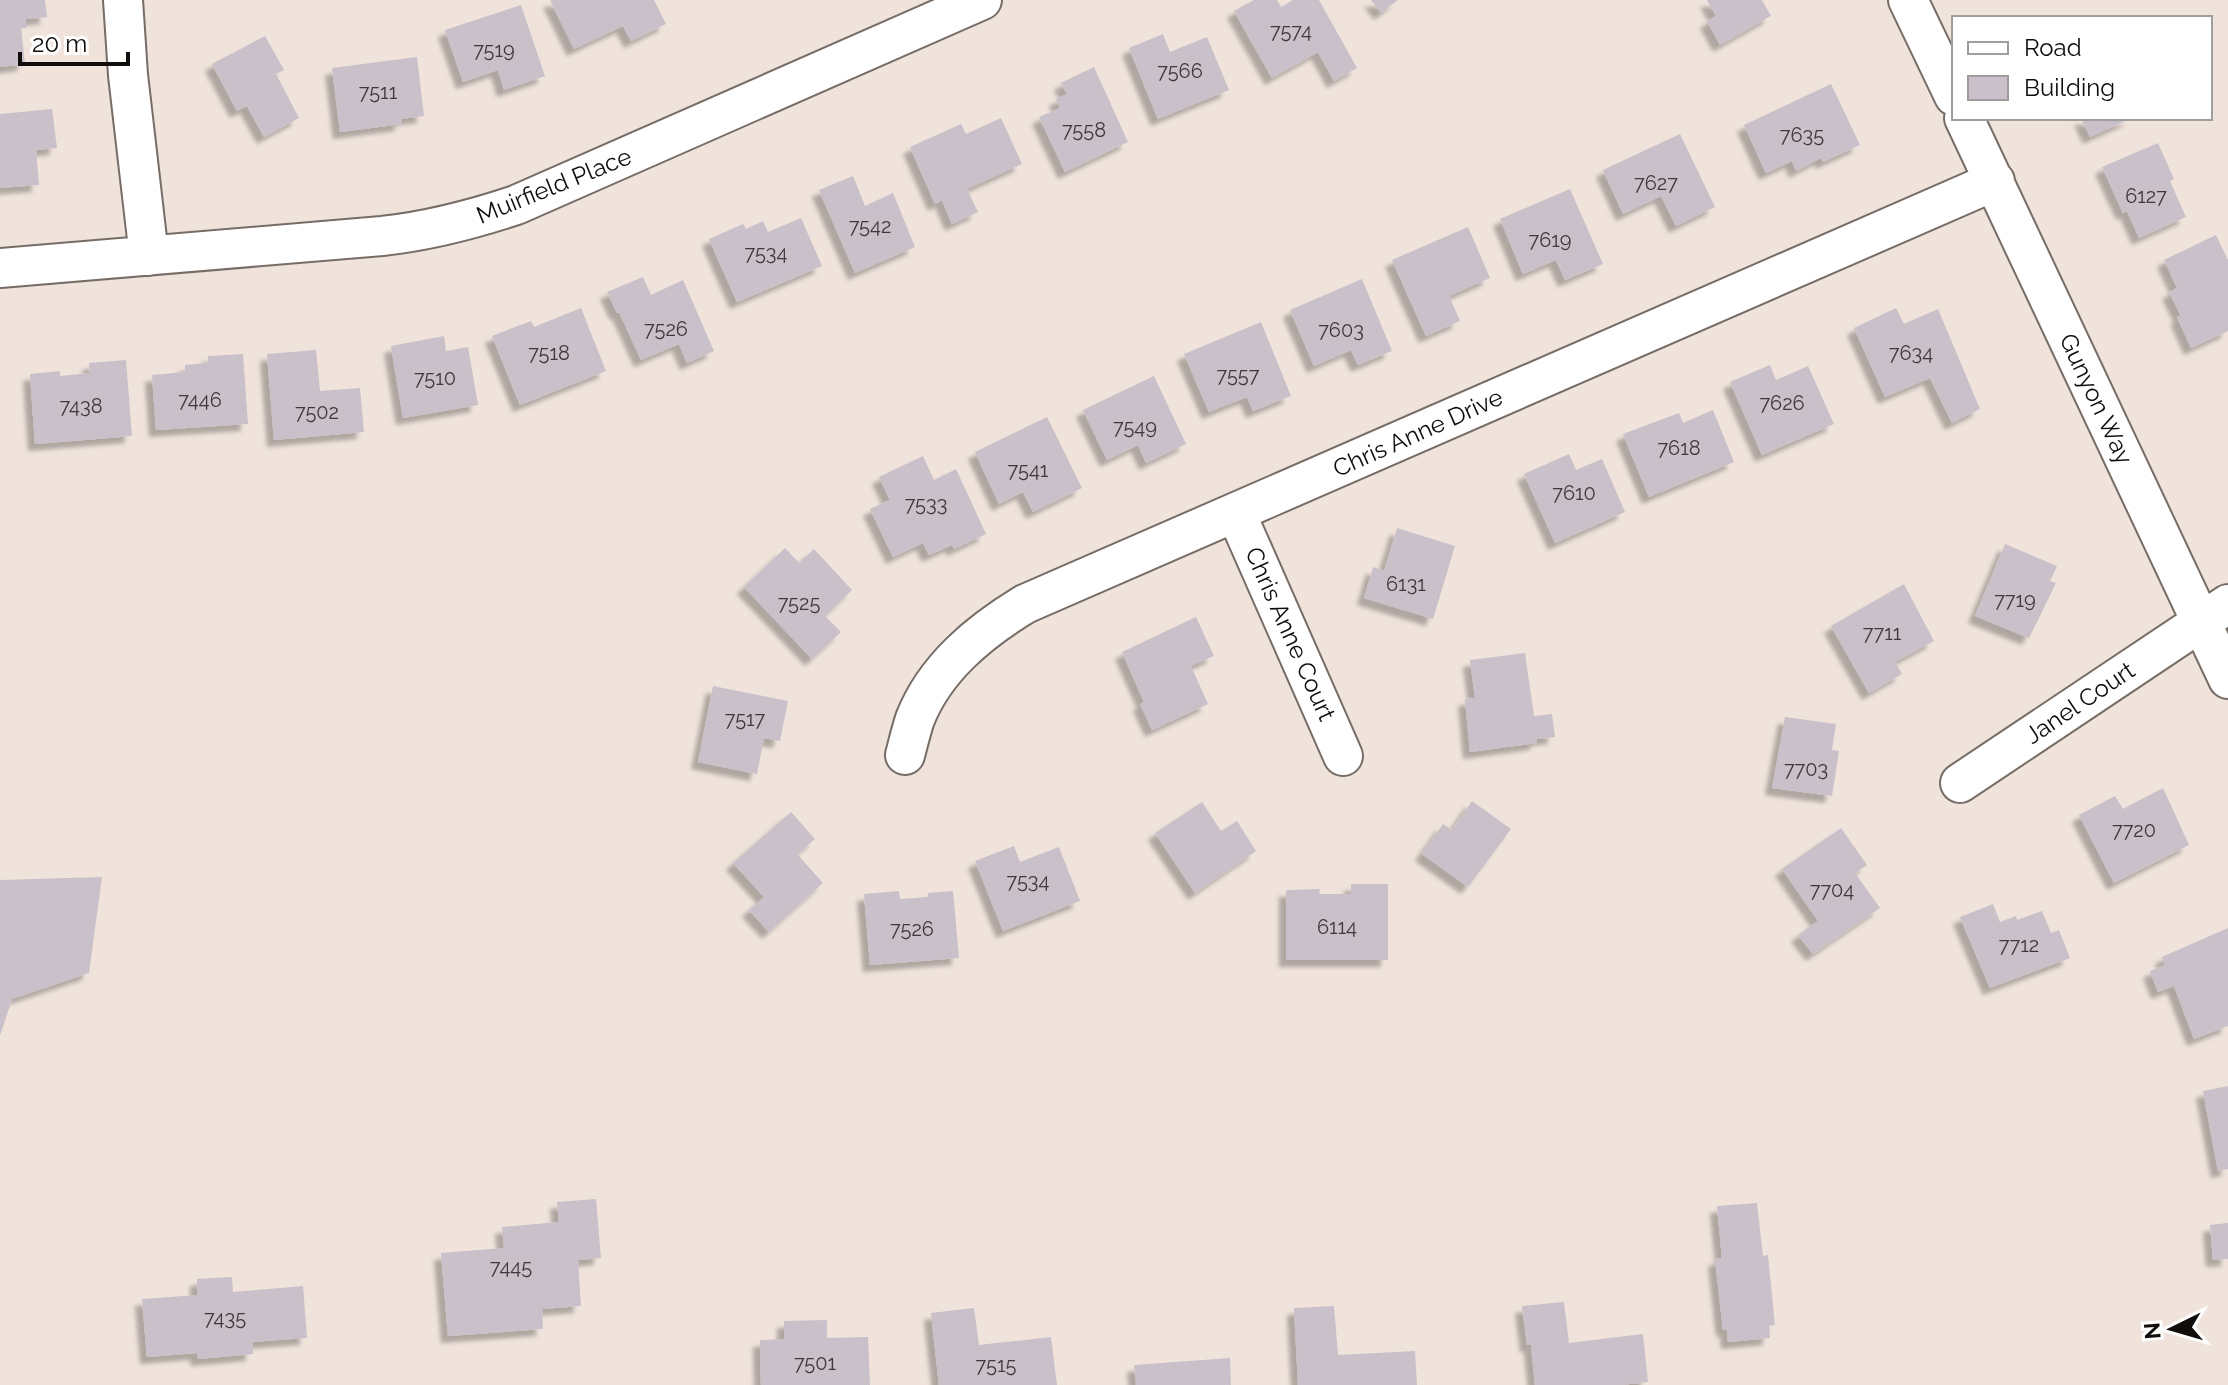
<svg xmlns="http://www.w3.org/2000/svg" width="2228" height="1385" font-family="Raleway,sans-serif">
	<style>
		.building { fill: #c9c0c9; filter: url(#shadow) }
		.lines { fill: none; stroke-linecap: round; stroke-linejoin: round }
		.minor-casing { stroke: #776c66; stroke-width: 42 }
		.minor { stroke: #fff; stroke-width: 38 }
		.labels { text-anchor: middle; stroke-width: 7; stroke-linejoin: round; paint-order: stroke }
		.number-label { font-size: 20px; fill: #3f3a3a }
		.street-label { font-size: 24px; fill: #110d0a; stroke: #fff }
	</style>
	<defs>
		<filter id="shadow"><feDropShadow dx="-7" dy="7" stdDeviation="2" flood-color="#0004"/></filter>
	</defs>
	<rect width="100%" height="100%" fill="#efe3db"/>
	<path class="building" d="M0 0H45L47 17 26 19V28H21L25 64 0 67Z
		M550 0H654L666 24 631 41 623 26 574 49Z
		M1254 0H1277L1281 7 1293 0H1319L1357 68 1334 81 1318 52 1272 78 1234 11Z
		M1371 0H1398L1381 13Z
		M1707 0H1762L1771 16 1720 45 1707 21 1716 16Z
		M521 5 545 76 504 90 498 70 463 82 445 30Z
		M1163 34 1170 52 1207 37 1229 90 1158 119 1129 48Z
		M265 36 284 70 276 74 299 118 264 137 247 106 237 111 212 64Z
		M417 57 424 116 401 119 402 124 340 132 332 68Z
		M1094 67 1128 142 1065 172 1039 117 1060 108 1056 99 1067 94 1061 83Z
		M1831 84 1860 145 1823 162 1821 158 1796 171 1792 161 1766 173 1744 125Z
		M52 109 57 148 36 150 39 185 0 188V114Z
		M1001 118 1022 164 967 189 978 212 952 224 942 200 935 204 910 147 961 124 966 134Z
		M2081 118H2132L2090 137Z
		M1680 134 1715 207 1676 226 1661 196 1623 214 1603 170Z
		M2158 143 2174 179 2170 181 2186 217 2139 238 2127 211 2123 213 2102 167Z
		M853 176 865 206 893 193 915 247 855 273 819 190Z
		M1570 189 1603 264 1565 280 1556 260 1523 274 1500 219Z
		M801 218 822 266 737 302 709 239 743 224 746 229 763 221 768 232Z
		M1468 227 1490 278 1449 296 1460 321 1426 336 1392 260Z
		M2216 235 2228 260V331L2191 348 2177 317 2181 316 2169 292 2177 288 2164 260Z
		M643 277 651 295 683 280 714 351 687 363 679 344 641 360 619 312 617 313 607 292Z
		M1362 279 1392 351 1358 365 1351 350 1314 366 1290 310Z
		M581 308 606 371 520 405 492 336 531 321 534 327Z
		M1896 308 1904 324 1938 309 1980 409 1952 423 1930 378 1885 397 1854 328Z
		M1261 322 1291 396 1253 411 1247 397 1209 412 1184 354Z
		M444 336 446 351 468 347 478 405 403 418 391 346Z
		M316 350 320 391 360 388 364 432 274 440 267 354Z
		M243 354 248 424 156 430 152 375 185 372V365L208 363V356Z
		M126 360 132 436 35 444 30 374 60 371V376L90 373 89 363Z
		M1770 365 1776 380 1808 366 1834 424 1762 455 1730 382Z
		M1154 376 1186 444 1146 463 1138 445 1107 460 1083 410Z
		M1713 410 1734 462 1649 497 1623 434 1679 413 1683 423Z
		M1047 417 1082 488 1033 512 1023 492 999 504 975 452Z
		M1569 454 1576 470 1602 459 1625 512 1555 543 1524 474Z
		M923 456 934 480 956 469 986 534 954 549 952 545 929 555 923 543 893 557 870 509 890 500 879 477Z
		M1397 528 1455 546 1433 619 1364 598 1373 567 1384 571Z
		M2005 544 2057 566 2050 581 2056 583 2029 638 1975 616Z
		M785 548 799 563 814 549 852 590 825 616 841 632 812 659 744 587Z
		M1904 584 1934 641 1895 662 1902 674 1869 693 1831 626Z
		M1196 617 1214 656 1191 666 1208 704 1152 730 1140 704 1144 702 1122 652Z
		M1525 653 1534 716 1552 714 1555 737 1537 739V743L1470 752 1465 699 1475 698 1470 660Z
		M713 686 788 701 780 741 764 738 757 774 698 762Z
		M1785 717 1836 724 1832 750 1839 751 1832 796 1772 788Z
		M2163 788 2189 845 2114 883 2079 815 2115 796 2123 809Z
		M1472 801 1511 829 1468 887 1422 854 1443 824 1452 830Z
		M1202 802 1221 831 1237 821 1256 851 1195 893 1155 833Z
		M791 812 815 839 797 854 823 883 769 932 749 910 764 897 733 863Z
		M1841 828 1867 865 1855 873 1880 908 1813 954 1798 935 1818 921 1782 869Z
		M1014 846 1020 862 1059 847 1080 901 1003 931 975 861Z
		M102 877 89 973 12 999 0 1036V880Z
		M1351 884H1388V960H1286V890L1320 889 1319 894H1351Z
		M899 891 900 899 928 897V893L953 891 959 958 870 965 864 894Z
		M1993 904 2000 922 2016 916 2017 920 2042 911 2051 933 2059 930 2070 958 1990 988 1960 917Z
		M2228 928V1026L2194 1039 2174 986 2158 992 2150 971 2165 965 2162 957Z
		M2228 1086V1169L2218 1171 2203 1091Z
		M596 1199 601 1258 578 1260 581 1306 542 1309 543 1329 448 1336 441 1253 504 1248 502 1227 559 1222 557 1202Z
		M1757 1203 1763 1256 1768 1255 1775 1325 1769 1326 1770 1338 1728 1342 1727 1329 1723 1330 1715 1259 1722 1258 1717 1206Z
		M2228 1223V1259L2213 1260 2210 1225Z
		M232 1277 233 1292 303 1286 307 1338 252 1342 253 1354 198 1359 197 1353 147 1357 142 1299 197 1295V1279Z
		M1564 1302 1569 1343 1643 1334 1648 1382 1620 1385H1535L1531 1345H1527L1522 1306Z
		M1334 1306 1338 1355 1415 1351 1417 1385H1298L1294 1308Z
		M974 1308 979 1345 1051 1337 1057 1385H939L931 1313Z
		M827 1320V1338L868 1337 870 1385H761L760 1340 784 1339V1321Z
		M1230 1358 1231 1385H1136L1134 1365Z"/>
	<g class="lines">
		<g class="minor-casing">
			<path id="minor" d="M123 0 128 75 149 256
				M1908 0 1954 96
				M1964 118 2228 679
				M0 268 382 236C429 231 471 220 516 205L982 0
				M1236 513 1343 756
				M905 755C908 744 911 731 915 719 935 668 979 632 1025 604L1995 181
				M1960 783 2228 604"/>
		</g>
		<use href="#minor" class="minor"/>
	</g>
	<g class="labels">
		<g class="number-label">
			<text x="1291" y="38">7574</text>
			<text x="494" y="57">7519</text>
			<text x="1180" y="78">7566</text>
			<text x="378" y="99">7511</text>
			<text x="1084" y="137">7558</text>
			<text x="1802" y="142">7635</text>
			<text x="1656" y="190">7627</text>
			<text x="2146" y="203">6127</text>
			<text x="870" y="233">7542</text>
			<text x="1550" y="247">7619</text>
			<text x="766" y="260">7534</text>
			<text x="666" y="336">7526</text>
			<text x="1341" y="337">7603</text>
			<text x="549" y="360">7518</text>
			<text x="1911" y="360">7634</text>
			<text x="1238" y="382">7557</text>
			<text x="435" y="385">7510</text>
			<text x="200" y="407">7446</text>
			<text x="1782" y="410">7626</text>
			<text x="81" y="413">7438</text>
			<text x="317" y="419">7502</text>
			<text x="1135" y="434">7549</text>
			<text x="1679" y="455">7618</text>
			<text x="1028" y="477">7541</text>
			<text x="1574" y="500">7610</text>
			<text x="926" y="511">7533</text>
			<text x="1406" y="591">6131</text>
			<text x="2015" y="607">7719</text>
			<text x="799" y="610">7525</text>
			<text x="1882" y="640">7711</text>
			<text x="745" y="726">7517</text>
			<text x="1806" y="776">7703</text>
			<text x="2134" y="837">7720</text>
			<text x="1028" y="888">7534</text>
			<text x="1832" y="897">7704</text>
			<text x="1337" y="934">6114</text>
			<text x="912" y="936">7526</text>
			<text x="2019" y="952">7712</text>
			<text x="511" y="1274">7445</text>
			<text x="225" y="1325">7435</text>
			<text x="815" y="1370">7501</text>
			<text x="996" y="1372">7515</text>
		</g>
		<g class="street-label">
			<text transform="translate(554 186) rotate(-22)" y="8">Muirfield Place</text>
			<text transform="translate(2096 399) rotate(65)" y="8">Gunyon Way</text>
			<text transform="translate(1418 433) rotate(-24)" y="8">Chris Anne Drive</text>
			<text transform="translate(1290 634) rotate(66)" y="8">Chris Anne Court</text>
			<text transform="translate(2080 703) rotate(-34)" y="8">Janel Court</text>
		</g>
	</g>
	<rect x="1952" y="16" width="260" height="104" fill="#ffffff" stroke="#a09e9d" stroke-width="2"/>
	<rect x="1968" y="42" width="40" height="12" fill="#ffffff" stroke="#a09e9d" stroke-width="2"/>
	<text x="2024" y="56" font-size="24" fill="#110d0a">Road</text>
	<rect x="1968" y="76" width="40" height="24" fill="#c9c0c9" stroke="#a09e9d" stroke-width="2"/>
	<text x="2024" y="96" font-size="24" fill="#110d0a">Building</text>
	<g transform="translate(2172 1329) rotate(265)" stroke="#ffffff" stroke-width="6" paint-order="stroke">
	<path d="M0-6L14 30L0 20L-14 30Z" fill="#110d0a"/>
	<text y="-12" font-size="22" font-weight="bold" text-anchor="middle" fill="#110d0a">N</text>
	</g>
	<path d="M20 52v12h108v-12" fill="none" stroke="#110d0a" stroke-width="4"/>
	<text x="32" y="52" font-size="24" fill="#110d0a" stroke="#ffffff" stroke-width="6" paint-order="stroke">20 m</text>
</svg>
